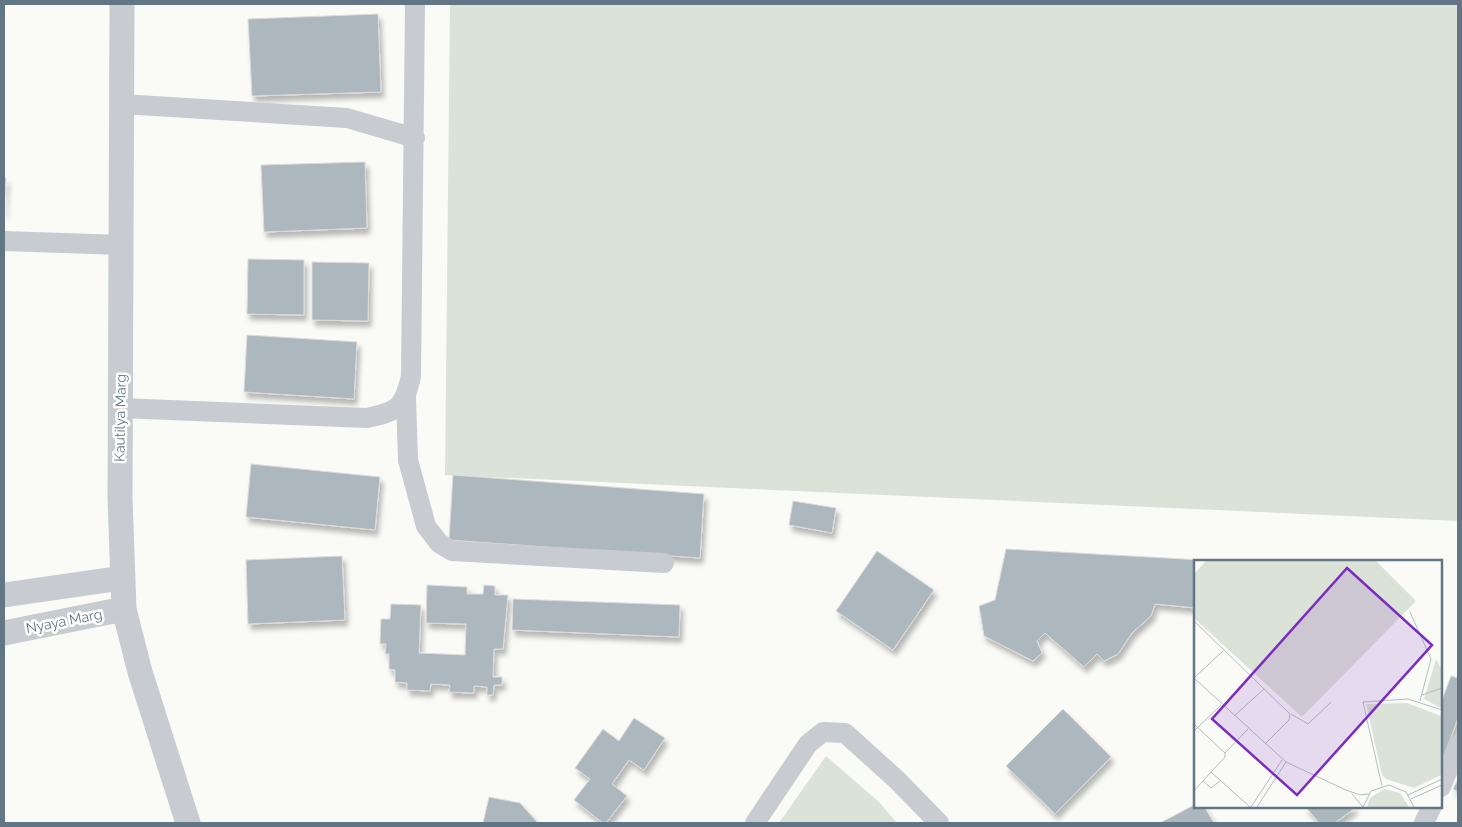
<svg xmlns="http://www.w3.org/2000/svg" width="1462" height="827" font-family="Raleway,sans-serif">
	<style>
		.green { fill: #dbe2d8 }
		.building { fill: #adb7be; stroke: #dcdcda; filter: url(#shadow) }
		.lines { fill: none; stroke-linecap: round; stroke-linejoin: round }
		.minor { stroke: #c8ccd0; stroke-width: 20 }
		.tertiary { stroke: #c8ccd0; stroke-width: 25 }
		.labels { text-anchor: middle; stroke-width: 5; stroke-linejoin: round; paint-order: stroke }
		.street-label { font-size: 14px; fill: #627686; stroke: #fff }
		.inset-road { fill: none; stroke: #b4bdc3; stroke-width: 1 }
		.view { fill: #7b2cbf; fill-opacity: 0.15; stroke: #7b2cbf; stroke-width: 2.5 }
		.inset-edge { fill: none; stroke: #627686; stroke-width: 2.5 }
	</style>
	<defs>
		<filter id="shadow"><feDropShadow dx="3" dy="5.5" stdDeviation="2.5" flood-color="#0004"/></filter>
	</defs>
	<rect width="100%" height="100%" fill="#fafaf7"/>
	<path class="green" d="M450 4H1458V521L445 475Z
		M826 756 879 802 897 823H779Z"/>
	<path class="building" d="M378 14 381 92 252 96 248 19Z
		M365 162 367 228 264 232 261 165Z
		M4 178H6L4 213Z
		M248 259 304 260V315L247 314Z
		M312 262 369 263 368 321 312 320Z
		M247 335 357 342 354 399 244 392Z
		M251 464 380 477 375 530 246 517Z
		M453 475 704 494 700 558 449 540Z
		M793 501 836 508 832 533 789 525Z
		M1006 549 1219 561H1196V608L1155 604 1151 616 1132 633 1118 654 1104 661 1097 654 1084 667 1045 633 1037 641 1042 653 1033 661 984 636 979 606 995 600Z
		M877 551 934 590 893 650 836 611Z
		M342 556 345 620 248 624 246 560Z
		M427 585 467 587V594H483L484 585 495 586V595H508L503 649H494L493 677H502V685H494L493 695H487V687L474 686V693L449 692 450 685 431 684 430 691 407 690V683L395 682V670L389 669V654H385L386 644H380L381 619H390L391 604 421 605 419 653 465 655 466 624 426 623Z
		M513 599 680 605 679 637 512 630Z
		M1451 676 1458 678V718L1441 765V703Z
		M1063 709 1111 757 1055 814 1006 766Z
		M634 718 665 738 644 770 629 760 612 784 627 796 606 823H603L574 800 590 779 575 768 603 729 619 741Z
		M1458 779V792L1453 789Z
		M489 797 520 803 538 823H483Z
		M1196 804 1204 806 1214 823H1160Z
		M1305 806H1354L1355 808 1335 823H1319Z"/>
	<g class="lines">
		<path class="minor" d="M122 104 347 118 415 138
			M4 241 122 245
			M406 398 408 460 426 526 439 543 452 551 664 563
			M120 408 367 418C398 411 404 408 411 376L415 4
			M1441 787 1458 745
			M755 823 808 744 823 732 845 733 897 780 939 823
			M1424 823 1432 806"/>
		<path class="tertiary" d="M122 4 120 498 124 609 140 672 188 823
			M4 595 122 578
			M4 633 124 609"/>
	</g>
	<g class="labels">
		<g class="street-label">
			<text transform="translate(120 418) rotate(-89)" y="5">Kautilya Marg</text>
			<text transform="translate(64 621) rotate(-11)" y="5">Nyaya Marg</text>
		</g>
	</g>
	<g transform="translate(1194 560)">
		<rect width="248" height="248" fill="#fafaf7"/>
		<path d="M12 1H182L222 41 108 157 0 58V14ZM242 99 247 108V148L230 139ZM213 143 247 156V215L220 228 192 219 188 215 172 144ZM190 229 206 233 215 247H173L176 238Z" fill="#dbe2d8"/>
		<path class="inset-road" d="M216 52 237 99 226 141M0 61 96 154 95 160 71 184M0 118 92 202 152 230 166 235 175 234M0 118 29 91M228 135 248 128M97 154 114 164 137 142M40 156 70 129M0 164 31 193 54 169M0 171 27 145M31 193V197L17 212 56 247M9 221 17 228 26 221M188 226 169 142 214 139 248 150M0 231 17 212M158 234 169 247M214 235 248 219M217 239 248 225M57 247 88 200M63 247 92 202M169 247 177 231 195 225 212 232 220 247"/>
		<path class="view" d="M153 8 238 85 103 235 18 159Z"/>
		<rect width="248" height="248" class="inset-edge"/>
	</g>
	<rect width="1462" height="827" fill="none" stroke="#627686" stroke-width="10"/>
</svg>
